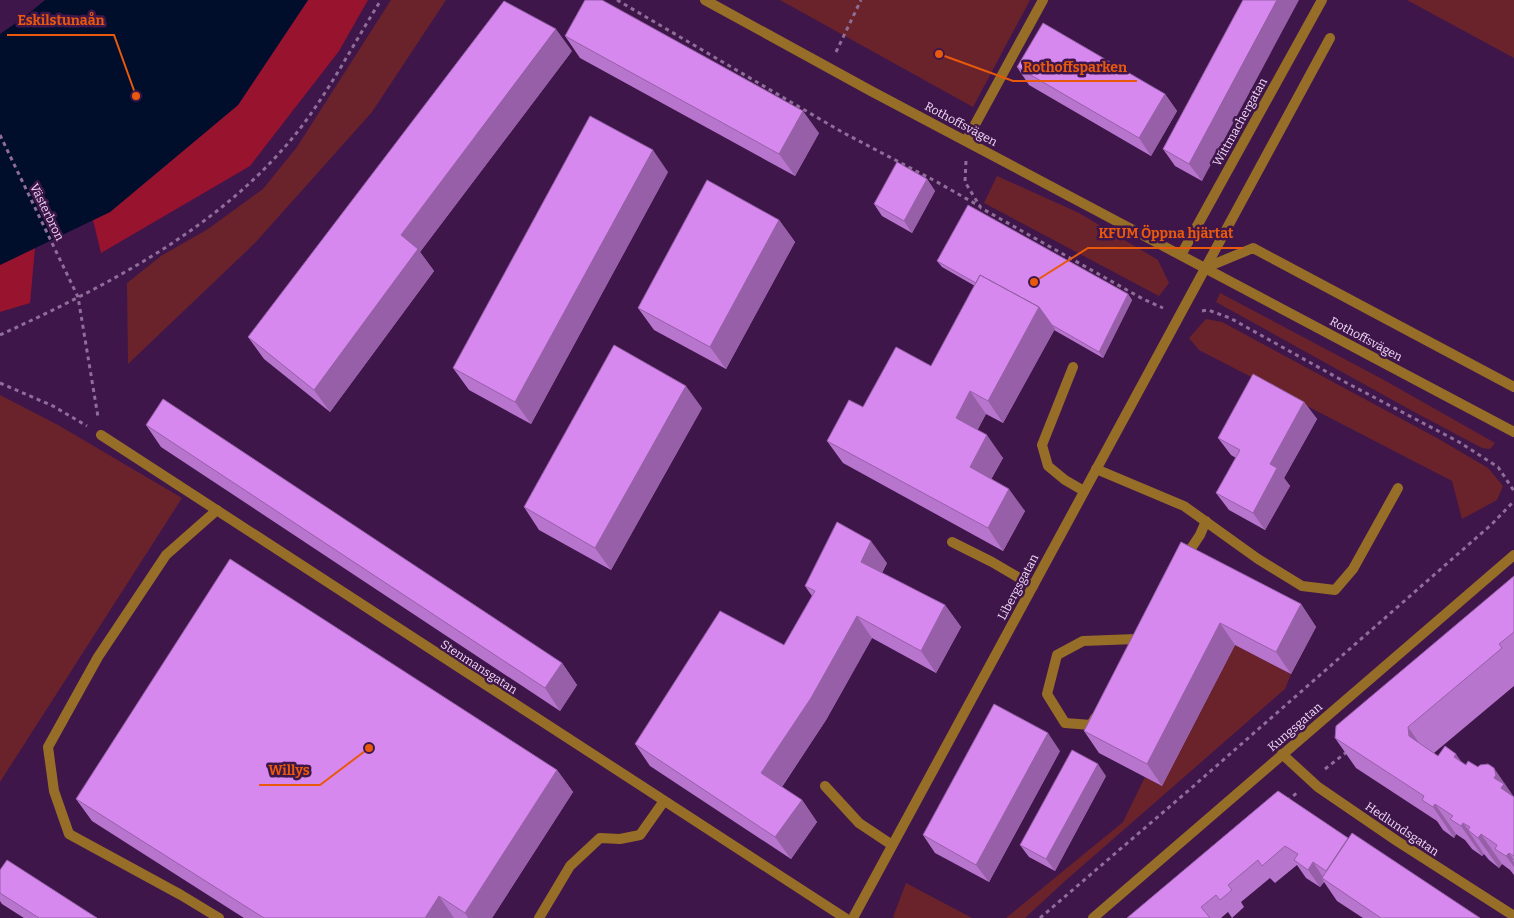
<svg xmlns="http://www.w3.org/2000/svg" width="1514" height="918" font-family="Bitter,serif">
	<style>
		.green { fill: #6b232b }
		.forest { fill: #98132e }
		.water { fill: #000e2b }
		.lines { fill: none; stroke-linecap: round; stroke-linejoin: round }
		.path { stroke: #8f6e99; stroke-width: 3; stroke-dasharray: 4 4; stroke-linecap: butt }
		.service { stroke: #976e27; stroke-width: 10 }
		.minor { stroke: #976e27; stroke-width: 10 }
		.tertiary { stroke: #976e27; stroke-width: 10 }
		.wall { fill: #b875ce }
		.shaded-wall { fill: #965fa7 }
		.building { fill: #d688ef; stroke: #965fa7 }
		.labels { text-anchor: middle; stroke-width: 5; stroke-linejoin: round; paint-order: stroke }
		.street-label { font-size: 12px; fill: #f2daf9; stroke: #3e164a }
		.leader { fill: none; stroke: #e8590c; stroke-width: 2 }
		.callout-dot { fill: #e8590c; stroke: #3e164a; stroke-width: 2 }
		.callout-label { font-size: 14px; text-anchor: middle; font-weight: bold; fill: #e8590c; stroke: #3e164a; stroke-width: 5; stroke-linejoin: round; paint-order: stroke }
	</style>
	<rect width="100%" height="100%" fill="#3e164a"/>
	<path class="green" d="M391 0H446L372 112 255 243 128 364 127 283 161 256 208 229 263 189 297 147Z
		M780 0H1030L973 107Z
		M1407 0H1514V58Z
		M997 176 1079 213 1158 260 1169 283 1159 296 984 203Z
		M1220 293 1384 380 1495 443 1490 449 1482 448 1407 408 1216 302Z
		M1206 319 1222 322 1437 438 1488 468 1503 486 1497 500 1462 519 1452 481 1199 350 1189 338Z
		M0 395 58 425 182 498 0 782Z
		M1235 645 1291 674 1285 689 1065 881 1025 918H1006L1123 822 1145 777 1162 786Z
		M906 883 972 918H895L893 917Z"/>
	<path class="forest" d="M308 0H368L339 51 250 166 101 253 93 220 110 212 238 105Z
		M35 248 30 303 0 312V265Z"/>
	<path class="water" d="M45 0H308L238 105 110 212 0 265V34L22 19Z"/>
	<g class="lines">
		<path class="path" d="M617 0 842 132 937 182 981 207
			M836 52 861 0
			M0 135 78 297 98 417
			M966 161 965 182 981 208 1143 299 1163 308
			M1202 311 1208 310 1230 318 1345 382 1459 442 1498 467 1514 491
			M0 335C102 288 208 234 283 149 322 106 350 49 381 0
			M0 383 53 406 87 426
			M1325 769 1348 751
			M1287 801 1298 792
			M1040 918 1189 790 1492 524 1514 501"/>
		<path class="service" d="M1205 268 1253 248 1514 387
			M1073 367 1042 445 1048 466 1065 480 1084 491
			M1096 469 1184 506 1258 559 1302 586 1335 590 1353 569 1398 488
			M217 510 166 555 98 657 48 747 54 791 69 834 181 895 219 918
			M952 542 992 562 1033 586
			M1184 559 1200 535 1206 521
			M1095 718 1091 725 1065 723 1047 694 1057 655 1083 641 1136 639
			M825 786 859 823 892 845
			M539 918 570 866 600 838 620 839 640 835 664 801"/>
		<path class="minor" d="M705 0 871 91 1514 432
			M966 141 1043 0
			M1181 255 1322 0
			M101 435 845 918
			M1282 754 1318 787 1397 841 1514 916
			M853 918 1330 38"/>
		<path class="tertiary" d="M1093 918 1514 555"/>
	</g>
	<path class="wall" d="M1243 0 1202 181 1175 166 1163 149Z
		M565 36 819 133 795 176 580 58Z
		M572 51 420 252 434 271 330 412 264 359 248 337Z
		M1017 67 1165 94 1177 111 1151 156 1029 85Z
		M668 172 531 424 469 390 453 368Z
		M927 179 935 191 912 233 882 216 874 204Z
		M779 220 795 242 726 369 654 330 638 308Z
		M937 261 1128 294 1132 300 1103 358 1054 330 1003 423 986 414 977 430 1003 458 991 479 1025 511 1003 551 843 463 827 441 863 407 931 366 975 286 942 267Z
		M1304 402 1317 419 1284 478 1290 486 1265 530 1229 510 1216 493 1236 458 1231 455 1218 438Z
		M702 408 611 570 539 530 524 507Z
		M146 425 562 663 577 685 560 711 161 447Z
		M1181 542 1301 604 1316 627 1291 674 1235 645 1162 786 1099 753 1084 731Z
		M887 563 882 573 945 605 961 627 936 673 872 638 826 720 782 787 802 800 817 822 791 859 650 766 635 744 784 645 812 596 805 586Z
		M1514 576V686L1434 753 1438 756 1462 763 1514 797V875L1510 870 1502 864 1499 868 1489 860 1484 854 1482 856 1472 849 1465 840 1456 834 1454 838 1443 830 1437 821 1356 768 1335 738Z
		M1060 751 989 882 935 853 923 835Z
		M557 770 573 792 492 918H244L92 821 76 799Z
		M1106 776 1055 871 1029 857 1020 845Z
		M1278 791 1348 838 1480 918H1363L1337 901 1324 882 1320 887 1306 878 1297 865 1275 883 1270 878 1241 902 1244 907 1232 918 1228 912 1221 918H1127Z
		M0 870 97 918H24L2 904 0 901Z"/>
	<path class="shaded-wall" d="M1277 0H1299L1202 181 1189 164Z
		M556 29 572 51 420 252 434 271 330 412 314 390 401 235Z
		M1165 94 1177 111 1151 156 1139 138Z
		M803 111 819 133 795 176 779 154Z
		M653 150 668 172 531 424 515 402Z
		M927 179 935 191 912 233 904 221Z
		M779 220 795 242 726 369 710 347Z
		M1128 294 1132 300 1103 358 1099 352Z
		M1039 307 1055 329 1003 423 988 401Z
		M686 386 702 408 611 570 595 548Z
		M970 391 986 414 972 441 956 418Z
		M1304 402 1317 419 1284 478 1290 486 1265 530 1253 513 1270 464Z
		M987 435 1003 458 986 489 970 467Z
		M1009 489 1025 511 1003 551 988 528Z
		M871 541 887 563 876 584 861 562Z
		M1301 604 1316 627 1291 674 1276 652Z
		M945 605 961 627 936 673 921 651Z
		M857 616 872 638 826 720 776 795 761 773Z
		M1220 623 1235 645 1162 786 1147 764Z
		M562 663 577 685 560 711 545 688Z
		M1408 727 1429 757 1409 736Z
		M1048 733 1060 751 989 882 976 865Z
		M1456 754 1477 784 1454 757Z
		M1098 764 1106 776 1055 871 1046 859Z
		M1494 768 1514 797 1501 788 1494 778Z
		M557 770 573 792 492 918H468L465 913Z
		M802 800 817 822 791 859 775 837Z
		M1435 804 1456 834 1454 838 1433 807Z
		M1463 823 1469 831 1468 830 1484 854 1482 856 1461 826Z
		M1481 834 1502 864 1499 868 1478 838Z
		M1509 853 1514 860H1512L1514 862V867L1506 856Z
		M1313 862 1325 880 1322 878 1324 882 1320 887 1308 870Z
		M439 896 454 918H425Z"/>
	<path class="building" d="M585 0H602L803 111 779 154 565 36Z
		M1243 0H1277L1189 164 1163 149Z
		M504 1 556 29 401 235 418 249 314 390 248 337Z
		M1043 23 1165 94 1139 138 1017 67Z
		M590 116 653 150 515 402 453 368Z
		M897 162 927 179 904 221 874 204Z
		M707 180 779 220 710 347 638 308Z
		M968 205 1128 294 1099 352 1052 325 1039 307 980 275 976 283 937 261Z
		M980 275 1039 307 988 401 970 391 956 418 987 435 970 467 1009 489 988 528 827 441 849 400 863 407 896 347 931 366Z
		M614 345 686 386 595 548 524 507Z
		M1253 374 1304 402 1270 464 1277 468 1253 513 1216 493 1240 450 1218 438Z
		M163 399 562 663 545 688 146 425Z
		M837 522 871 541 861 562 945 605 921 651 857 616 811 698 761 773 802 800 775 837 635 744 720 611 784 645 815 591 805 586Z
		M1181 542 1301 604 1276 652 1220 623 1147 764 1084 731Z
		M230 559 557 770 465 913 439 896 425 918H264L76 799Z
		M1514 576V632L1499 644 1502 648 1408 727 1409 736 1438 756 1445 746 1456 754 1454 757 1466 765 1468 761 1478 767 1480 765 1488 764 1494 768 1496 775 1494 778 1504 784 1501 788 1514 797V856L1509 853 1506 856 1495 849 1497 845 1481 834 1478 838 1468 830 1470 827 1463 823 1461 826 1450 819 1453 816 1435 804 1433 807 1422 800 1424 796 1335 738 1336 726Z
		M994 704 1048 733 976 865 923 835Z
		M1072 750 1098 764 1046 859 1020 845Z
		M1278 791 1348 838 1326 871 1313 862 1308 870 1294 860 1298 854 1285 846 1262 866 1258 860 1228 885 1232 890 1220 900 1216 895 1201 907 1210 918H1127Z
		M1352 833 1480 918H1381L1322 878Z
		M7 860 97 918H39L0 893V870Z"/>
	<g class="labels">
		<g class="street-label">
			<text transform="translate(1240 122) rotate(-61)" y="4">Wittmachergatan</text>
			<text transform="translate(961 124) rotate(28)" y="4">Rothoffsvägen</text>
			<text transform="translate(47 212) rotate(64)" y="4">Västerbron</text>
			<text transform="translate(1366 339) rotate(28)" y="4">Rothoffsvägen</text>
			<text transform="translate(1018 587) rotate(-62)" y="4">Libergsgatan</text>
			<text transform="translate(479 667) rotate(33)" y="4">Stenmansgatan</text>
			<text transform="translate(1295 727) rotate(-41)" y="4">Kungsgatan</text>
			<text transform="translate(1402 829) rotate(34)" y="4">Hedlundsgatan</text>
		</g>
	</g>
	<path class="leader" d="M136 96L114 35H7M939 54L1013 81H1137M1034 282L1088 248H1243M369 748L320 785H259"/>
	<g class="callout-dot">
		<circle cx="136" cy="96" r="5"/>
		<circle cx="939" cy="54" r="5"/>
		<circle cx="1034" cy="282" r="5"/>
		<circle cx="369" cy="748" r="5"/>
	</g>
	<g class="callout-label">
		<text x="61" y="25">Eskilstunaån</text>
		<text x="1075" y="72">Rothoffsparken</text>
		<text x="1166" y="238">KFUM Öppna hjärtat</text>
		<text x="289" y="775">Willys</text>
	</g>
</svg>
